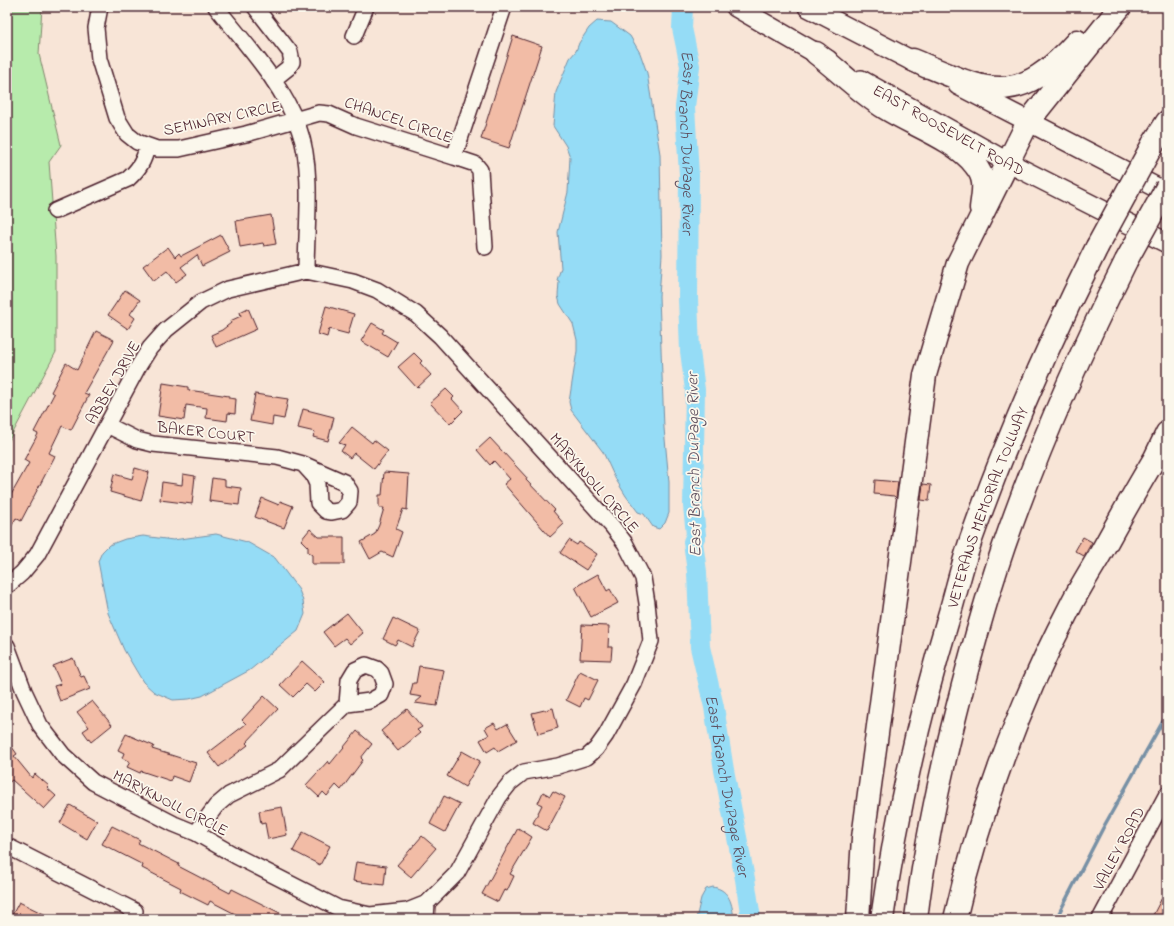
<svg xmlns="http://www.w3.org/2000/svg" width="1174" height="926" font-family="'Indie Flower',sans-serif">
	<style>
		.green { fill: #b7ebac; stroke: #80856c }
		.water { fill: #95dcf6; stroke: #7790a5 }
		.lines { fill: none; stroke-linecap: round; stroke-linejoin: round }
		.stream { stroke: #7790a5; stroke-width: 3.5 }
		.river { stroke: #95dcf6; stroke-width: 20 }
		.building { fill: #f2bca6; stroke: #4a1f2b }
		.minor-casing { stroke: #4a1f2b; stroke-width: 18 }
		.major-casing { stroke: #4a1f2b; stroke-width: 22 }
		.highway-casing { stroke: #4a1f2b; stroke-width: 25 }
		.minor { stroke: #fbf7ec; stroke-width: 15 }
		.major { stroke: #fbf7ec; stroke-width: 19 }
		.highway { stroke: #fbf7ec; stroke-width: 22 }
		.highway-bridge-casing { stroke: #4a1f2b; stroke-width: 25; stroke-linecap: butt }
		.highway-bridge { stroke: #fbf7ec; stroke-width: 22 }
		.labels { text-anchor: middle; stroke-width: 3.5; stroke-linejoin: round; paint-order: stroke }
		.street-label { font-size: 16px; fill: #4a1f2b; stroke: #fbf7ec }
		.water-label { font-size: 17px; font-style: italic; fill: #5d4e5e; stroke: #fbf7ec }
	</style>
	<rect width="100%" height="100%" fill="#f8e5d7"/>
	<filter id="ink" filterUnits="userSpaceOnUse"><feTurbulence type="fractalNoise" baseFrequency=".025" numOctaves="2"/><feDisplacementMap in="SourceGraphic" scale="8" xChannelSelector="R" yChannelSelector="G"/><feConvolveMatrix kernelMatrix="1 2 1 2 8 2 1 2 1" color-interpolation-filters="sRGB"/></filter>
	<g filter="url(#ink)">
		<path class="green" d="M7 7H42L39 54 61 145 49 162 56 256V352L7 444Z"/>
		<path class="water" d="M597 21 611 22 630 36 640 53 647 73 660 154 662 255 659 296 664 428 669 482V513L665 523 659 529 653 527 644 514 638 512 626 496 615 478 603 452 571 410 569 402 577 351V340L573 324 560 304 558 296 559 281 557 280 561 268 558 232 568 192 570 157 566 146 553 126 556 92 570 58 576 51 579 43 589 28Z
			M216 534 247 542 275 558 299 590 303 601 305 614 298 631 250 670 202 696 189 699 173 700 154 692 143 682 124 650 108 613 98 561 102 552 109 545 125 539 143 536 173 540Z
			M713 887C730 890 732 904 734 919H696L701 898 706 889Z"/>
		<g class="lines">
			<path class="stream" d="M1056 919 1103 828 1167 714"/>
			<path class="river" id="s1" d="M683 7 682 28 690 66 685 107 689 175 688 298 690 351 695 390 693 506 696 535 693 542 697 572 700 647 714 707 724 770 745 879 751 919"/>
		</g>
		<path class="building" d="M513 36 542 46 509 148 481 139Z
			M271 215 276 244 264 246 263 243 240 247 236 221Z
			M221 235 230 252 202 266 197 255 181 267 187 274 176 282 167 271 154 281 143 266 168 247 175 257 179 253 181 256Z
			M125 290 140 300 130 314 135 318 128 329 108 315Z
			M326 306 354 314 348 334 329 329 327 337 318 334Z
			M248 308 257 329 216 347 211 335 222 330 231 323 230 321 241 316 240 312Z
			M372 323 384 330 382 333 397 342 388 357 361 341Z
			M96 331 114 340 84 393 89 395 71 430 62 426 49 453 55 456 21 521 16 518 7 534V502L29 463 24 460 38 434 34 432 54 394 51 392 66 363 77 370Z
			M414 353 422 361 420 363 431 375 417 388 398 367Z
			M163 383 188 387V390L229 396V398L236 399 235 414 228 413 227 421 206 418 207 408 186 405 184 420 158 416Z
			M446 389 454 397 452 399 463 411 450 424 430 403Z
			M255 394 288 399 284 419 273 417 272 425 250 421Z
			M303 409 334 417 328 441 313 437 315 432 298 428Z
			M352 427 372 443 374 440 388 451 374 469 354 453 350 458 341 451 345 445 339 443Z
			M490 438 527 478 526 480 555 510 553 511 564 524 550 537 504 484 510 479 494 461 490 465 477 450Z
			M135 468 149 472 141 501 110 492 114 474 132 479Z
			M384 472 409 474 407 510 403 509 396 529 402 532 393 557 382 552 370 559 361 542 375 534 379 525 384 508H379V495H382Z
			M183 474 195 476 192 504 160 500 162 482 182 485Z
			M212 478 225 480V486L241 488 239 505 209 501Z
			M875 480 898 482 896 498 894 496 874 494Z
			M923 484 931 485 929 501 921 500Z
			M262 498 279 505 280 501 293 506 284 528 255 517Z
			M310 529 319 537H344V564H312V555L308 552V547L301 540Z
			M1083 537 1092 542 1084 556 1075 551Z
			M569 540 577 545 579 542 597 554 586 570 560 553Z
			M598 574 607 591 610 589 618 603 591 617 575 587Z
			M347 613 363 633 350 644 345 638 334 646 323 632Z
			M393 618 420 631 412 647 398 640 395 645 383 639Z
			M582 625 609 626 608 647H612L611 660 580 659Z
			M73 658 81 677 84 676 90 689 60 701 54 686 61 684 53 666Z
			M302 661 325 682 315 692 306 684 293 697 280 685Z
			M419 666 444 670 437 706 415 703 422 697 410 695 413 683H416Z
			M580 671 598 680 588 700 584 698 580 707 566 700Z
			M264 696 278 709 246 743 248 745 219 767 208 753 246 724 242 720Z
			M92 701 112 725 91 742 83 731 89 727 77 712Z
			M553 708 558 728 538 734 532 713Z
			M407 709 422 727 417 730 420 733 398 751 381 731Z
			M494 723 498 729 507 724 517 740 498 751 495 747 487 752 480 740 489 735 485 728Z
			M357 731 372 744 361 758 363 760 341 790 336 785 327 796 323 792 319 797 306 785 328 761 330 764Z
			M126 734 154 746 152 749 196 763 189 782 172 776 171 781 141 771 140 773 127 767 130 762 122 758 124 753 118 750Z
			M7 740 17 754 14 756 32 778 35 774 49 786 47 788 56 796 44 809 12 780 7 784Z
			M462 751 480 761 465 787 447 776Z
			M553 791 565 797 547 831 533 823 542 805 538 803 543 792 550 796Z
			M444 796 460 804 445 832 430 824Z
			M70 805 97 821 87 839 60 823Z
			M282 807 287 835 268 839 265 823 261 824 259 811Z
			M112 826 140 840 138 843 179 864 178 866 230 893 232 889 292 919H245L210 901 208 905 180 891 181 888 142 868 143 865 102 844Z
			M518 828 532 837 510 874 514 876 507 891 504 890 498 902 482 894Z
			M303 832 330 846 320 865 293 851Z
			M422 836 436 848 411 877 397 865Z
			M356 862 386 866 384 885 353 881Z
			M1167 888V919H1151Z
			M19 902 54 919H10Z"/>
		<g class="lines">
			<g class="minor-casing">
				<path id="minor" d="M100 7 96 28 99 59 117 118 127 134 137 142 157 149H179L246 134 319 113 329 114 356 126 454 157 504 7
					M216 7C246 45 283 84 299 129 314 169 306 229 306 271
					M255 7 290 52 292 62 288 68 273 80
					M354 36 366 7
					M454 157 475 164 480 170 485 247
					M55 211 128 179C139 169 144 161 147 147
					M107 425 137 440 153 444 277 457 303 464 313 475 317 484 318 503 326 511 332 512 342 510 349 502 350 491 344 482 303 464
					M7 586 22 573 37 555 138 367 150 348 166 330 201 302 228 289 306 271 353 281 377 290 416 314 440 336 612 526 625 543 643 578 647 603 651 641 634 684 606 735 596 749 587 757 558 766 524 772 510 783 499 797 457 873 427 903 407 911 370 915 338 908 236 856 196 833 174 824 93 782 63 755 40 725 24 691 7 646
					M196 833 216 806 229 795 279 770 347 704 370 701 381 695 385 684 381 673 377 669 366 665 355 670 349 680 347 704
					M7 846 135 911 131 919
					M426 919 427 903
					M1100 919 1167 794"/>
			</g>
			<g class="major-casing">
				<g id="major">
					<path d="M736 7 828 60"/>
					<path d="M808 7 926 68"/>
					<path id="s2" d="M861 80 1009 163 1167 243"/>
					<path d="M958 85 1167 193"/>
				</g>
			</g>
			<g class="highway-casing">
				<g id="highway">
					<path d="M816 53C839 71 861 93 885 108 912 125 956 140 975 165 987 179 983 191 981 208"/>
					<path d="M913 60C988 91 1015 110 1077 41"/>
					<path d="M1153 144 1167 122"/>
					<path d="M858 919 863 838 925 375 958 263 1028 122 1120 7"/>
					<path id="s3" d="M882 919C896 817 919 715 949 616 957 589 963 561 973 534 1008 436 1050 340 1097 247"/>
					<path d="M916 919C923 859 935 800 949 741 965 675 982 610 1004 546 1038 448 1080 353 1126 261"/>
					<path d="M955 919C980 810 1019 704 1071 605 1079 589 1089 573 1098 558 1117 524 1135 491 1155 458L1167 433"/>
				</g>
			</g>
			<use href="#minor" class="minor"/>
			<use href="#major" class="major"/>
			<use href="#highway" class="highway"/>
			<g class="highway-bridge-casing">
				<path id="highway-bridge" d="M1097 247 1153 144
					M1126 261 1167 187"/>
			</g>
			<use href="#highway-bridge" class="highway-bridge"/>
		</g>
	</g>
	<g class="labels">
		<g class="street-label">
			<text transform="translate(222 117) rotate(-12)" y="6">SEMINARY CIRCLE</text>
			<text transform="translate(399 119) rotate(19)" y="6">CHANCEL CIRCLE</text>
			<text dy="6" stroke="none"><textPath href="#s2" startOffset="101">EAST ROOSEVELT ROAD</textPath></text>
			<text transform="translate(112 382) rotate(-60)" y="6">ABBEY DRIVE</text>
			<text transform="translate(206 431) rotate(6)" y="6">BAKER COURT</text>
			<text transform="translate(595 482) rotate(49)" y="6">MARYKNOLL CIRCLE</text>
			<text dy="6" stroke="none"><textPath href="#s3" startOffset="426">VETERANS MEMORIAL TOLLWAY</textPath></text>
			<text transform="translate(171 802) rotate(27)" y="6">MARYKNOLL CIRCLE</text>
			<text transform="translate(1118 848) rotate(-62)" y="6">VALLEY ROAD</text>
		</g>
		<g class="water-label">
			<text dy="6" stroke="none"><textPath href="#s1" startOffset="136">East Branch DuPage River</textPath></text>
			<text transform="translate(693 465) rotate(-91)" y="6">East Branch DuPage River</text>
			<text dy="6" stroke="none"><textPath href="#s1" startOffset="784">East Branch DuPage River</textPath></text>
		</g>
	</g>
	<rect width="1174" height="926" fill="none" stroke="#fbf7ec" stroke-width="24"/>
	<rect x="12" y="12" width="1150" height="902" fill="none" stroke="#4a1f2b" stroke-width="1.5" filter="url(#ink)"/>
</svg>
